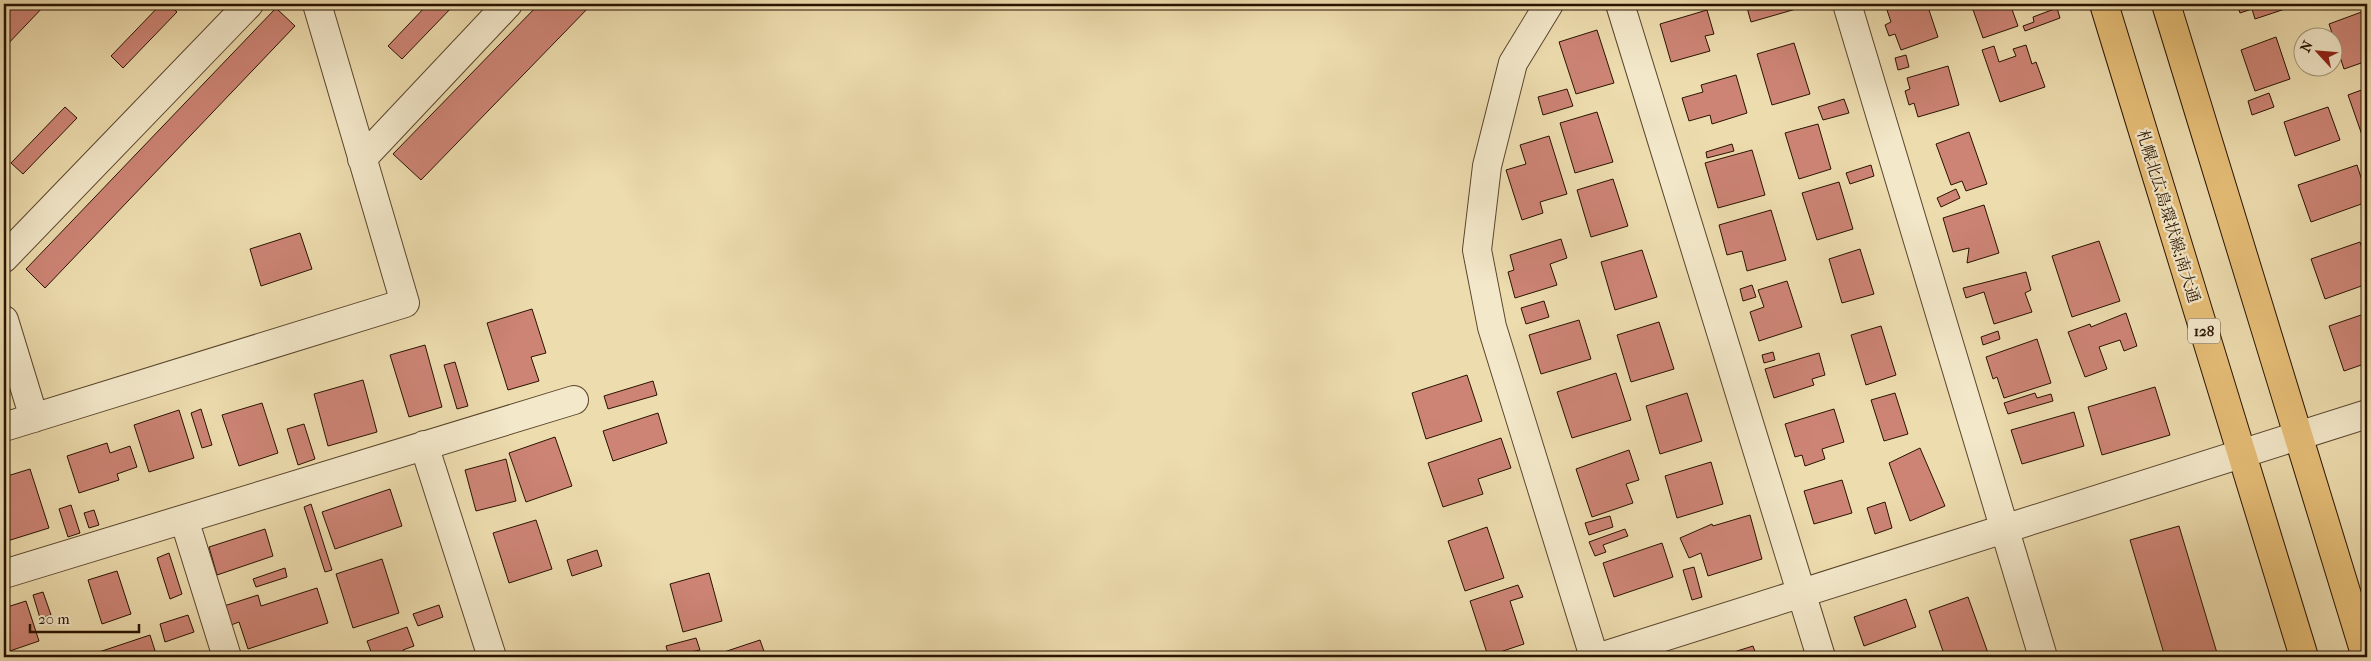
<svg xmlns="http://www.w3.org/2000/svg" width="2371" height="661" font-family="'IM FELL French Canon','Noto Serif JP',serif">
	<style>
		.building { fill: #cd8475; stroke: #291300 }
		.lines { fill: none; stroke-linecap: round; stroke-linejoin: round }
		.minor-casing { stroke: #5a452c; stroke-width: 30 }
		.primary-casing { stroke: #291300; stroke-width: 30 }
		.minor { stroke: #f3e8ca; stroke-width: 28 }
		.primary { stroke: #e6be77; stroke-width: 28 }
		.labels { text-anchor: middle; stroke-width: 4.5; stroke-linejoin: round; paint-order: stroke }
		.shield { fill: #f3e8ca; stroke: #66533d; stroke-width: 1 }
		.shield-label { font-size: 15px; font-weight: bold; fill: #291300 }
		.street-label { font-size: 16px; fill: #291300; stroke: #f3e8ca }
	</style>
	<rect width="100%" height="100%" fill="#eddcae"/>
	<filter id="stains"><feTurbulence type="fractalNoise" baseFrequency=".004" numOctaves="4"/><feColorMatrix values="0 0 0 0 .2 0 0 0 0 .09 0 0 0 0 .02 0 0 0 .5 -.17"/></filter>
	<radialGradient id="worn" r=".72"><stop offset=".6" stop-color="#630" stop-opacity="0"/><stop offset="1" stop-color="#630" stop-opacity=".3"/></radialGradient>
	<path class="building" d="M4 4H46L4 48Z
		M161 4H168L177 12 123 68 111 56Z
		M428 4H455L402 59 388 46Z
		M539 4H592L421 180 393 154Z
		M1746 4H1795L1796 9 1751 22Z
		M1904 4H1927L1938 37 1901 50 1895 34 1889 36 1885 25 1891 22 1887 10Z
		M1971 4H2010L2018 26 1983 38Z
		M2237 4H2290L2291 7 2255 19 2252 9 2240 13Z
		M276 8 295 26 45 288 26 269Z
		M2057 8 2060 18 2025 31 2023 26 2034 22 2033 17Z
		M1707 10 1714 34 1705 36 1710 51 1671 62 1660 24Z
		M2367 10V34L2364 35 2367 44V61L2344 69 2329 24Z
		M1597 30 1614 83 1576 94 1559 42Z
		M2276 37 2290 79 2255 91 2241 50Z
		M1794 43 1810 94 1772 105 1757 54Z
		M2026 45 2032 64 2036 62 2045 87 2000 102 1982 50 1994 46 1999 62 2016 56 2013 49Z
		M1906 55 1909 67 1898 70 1895 58Z
		M1948 66 1959 105 1918 117 1914 103 1909 105 1905 91 1910 89 1907 78Z
		M1736 75 1747 113 1712 124 1710 115 1689 121 1682 98 1703 92 1701 85Z
		M2367 88V133L2362 135 2348 95Z
		M1567 89 1573 106 1543 115 1538 97Z
		M2269 93 2274 107 2252 115 2248 101Z
		M1844 99 1849 113 1823 120 1818 107Z
		M65 107 77 118 23 174 11 163Z
		M2328 107 2340 140 2295 156 2284 122Z
		M1597 112 1613 162 1575 173 1560 123Z
		M1818 124 1831 169 1799 179 1785 133Z
		M1969 132 1987 184 1966 191 1962 181 1951 185 1936 144Z
		M1549 136 1567 194 1540 202 1543 213 1522 220 1506 170 1526 164 1520 145Z
		M1732 144 1734 151 1707 158 1706 152Z
		M1752 150 1765 195 1718 208 1705 163Z
		M1871 165 1874 176 1850 184 1846 173Z
		M2357 165 2367 196V202L2311 222 2298 185Z
		M1613 179 1628 226 1591 237 1577 190Z
		M1839 182 1853 229 1817 240 1802 193Z
		M1956 189 1960 198 1941 207 1937 198Z
		M1984 205 1999 253 1967 263 1969 248 1953 252 1943 218Z
		M1771 210 1786 260 1747 271 1742 251 1727 255 1719 225Z
		M300 233 312 269 261 286 250 249Z
		M1561 239 1567 258 1550 264 1557 285 1515 298 1508 272 1514 270 1510 255Z
		M2099 241 2120 301 2072 317 2052 256Z
		M2360 242 2367 264V284L2325 299 2311 259Z
		M1860 249 1874 294 1842 303 1829 259Z
		M1642 250 1657 297 1615 310 1601 262Z
		M2026 272 2031 290 2025 293 2032 312 1994 324 1984 292 1966 298 1963 288Z
		M1787 281 1802 327 1759 341 1750 312 1764 307 1758 290Z
		M1752 285 1756 297 1743 301 1740 289Z
		M1544 301 1549 317 1526 324 1521 308Z
		M532 309 546 353 531 357 539 381 508 390 487 323Z
		M2126 313 2137 346 2124 351 2120 340 2099 347 2107 369 2085 377 2068 332 2090 324 2091 327Z
		M2367 313V363L2344 371 2329 326Z
		M1579 320 1591 359 1541 374 1529 335Z
		M1659 322 1674 369 1631 382 1617 335Z
		M1881 326 1896 375 1866 385 1851 335Z
		M1998 331 2000 339 1983 345 1981 337Z
		M2037 339 2051 383 2004 398 1997 377 1993 379 1986 357Z
		M425 345 442 407 409 417 390 355Z
		M1773 352 1775 360 1764 363 1762 355Z
		M1819 353 1825 375 1812 379 1814 385 1774 398 1765 369Z
		M455 362 468 406 457 409 444 365Z
		M1616 373 1631 420 1572 438 1557 392Z
		M1467 375 1482 421 1426 439 1412 393Z
		M363 380 377 432 328 446 314 394Z
		M653 381 657 395 608 409 604 396Z
		M2155 387 2170 435 2102 455 2088 407Z
		M1687 393 1702 441 1660 454 1646 406Z
		M1895 393 1908 434 1884 441 1871 400Z
		M2035 393 2037 398 2051 394 2053 401 2008 414 2004 403Z
		M262 403 278 453 239 466 222 415Z
		M201 409 212 445 202 448 191 413Z
		M1834 409 1844 442 1822 449 1825 459 1805 466 1802 455 1795 457 1785 424Z
		M179 410 194 458 149 472 134 425Z
		M2074 412 2084 446 2022 464 2011 430Z
		M658 413 667 443 613 461 603 431Z
		M304 424 315 459 298 465 287 429Z
		M555 437 572 486 526 502 509 453Z
		M1501 438 1511 468 1478 479 1483 494 1443 507 1428 463Z
		M107 443 110 453 130 446 137 467 117 474 119 480 79 493 67 456Z
		M1920 448 1945 506 1910 521 1889 463Z
		M1629 450 1639 480 1626 484 1633 503 1592 517 1576 469Z
		M506 459 516 501 476 511 465 470Z
		M1711 462 1723 504 1677 518 1665 476Z
		M30 469 49 528 4 542V477Z
		M1842 480 1852 513 1814 524 1804 491Z
		M390 489 402 526 335 549 322 512Z
		M1885 502 1892 528 1875 534 1867 508Z
		M311 504 332 570 325 572 304 507Z
		M71 505 80 533 68 537 59 509Z
		M94 510 99 525 89 528 84 513Z
		M1750 515 1762 559 1708 576 1701 553 1689 558 1680 538 1712 524 1713 526Z
		M1610 516 1613 527 1589 535 1585 523Z
		M536 520 552 569 509 583 493 533Z
		M2179 526 2217 653 2202 657H2165L2130 540Z
		M1487 527 1504 578 1465 591 1448 541Z
		M265 529 273 556 217 575 209 547Z
		M1625 529 1628 536 1603 545 1606 552 1595 556 1589 542Z
		M1662 543 1673 577 1614 597 1603 563Z
		M597 550 602 566 572 576 567 560Z
		M169 553 182 594 170 599 157 558Z
		M382 559 399 613 353 628 336 574Z
		M1694 567 1702 597 1692 600 1683 570Z
		M285 568 287 577 256 587 253 579Z
		M117 571 131 614 102 624 88 580Z
		M709 573 722 621 683 632 670 584Z
		M1518 585 1523 597 1510 601 1524 644 1488 656 1470 601Z
		M317 588 328 623 248 649 239 622 231 625 224 606 258 595 261 606Z
		M43 592 51 615 40 618 33 595Z
		M1968 597 1988 653 1975 657H1945L1929 611Z
		M1906 599 1916 627 1864 646 1854 617Z
		M26 601 39 641 4 653V608Z
		M439 605 443 617 418 626 413 614Z
		M188 615 194 632 165 642 160 624Z
		M407 627 414 646 403 650 406 657H373L367 641Z
		M150 635 157 657H98L96 653Z
		M696 638 700 650 669 657 666 646Z
		M760 640 766 657H709Z
		M1753 646 1757 657H1718Z"/>
	<g class="lines">
		<g class="minor-casing">
			<path id="minor" d="M1549 4 1513 63 1487 166 1477 250 1492 327 1594 657
				M1620 4 1821 657
				M1847 4 2043 657
				M362 159 508 4
				M4 258 249 4
				M4 320 34 418
				M4 427 405 303 317 4
				M424 445 492 657
				M184 519 227 657
				M4 574 574 400
				M1600 657 2367 414"/>
		</g>
		<g class="primary-casing">
			<path id="primary" d="M2104 4 2304 657
				M2166 4 2366 657"/>
		</g>
		<use href="#minor" class="minor"/>
		<use href="#primary" class="primary"/>
	</g>
	<g class="labels">
		<rect class="shield" x="2188" y="318.5" width="32" height="25" rx="4"/>
		<g class="shield-label">
			<text x="2204" y="336">128</text>
		</g>
		<g class="street-label">
			<text transform="translate(2169 216) rotate(73)" y="6">札幌北広島環状線;南大通</text>
		</g>
	</g>
	<rect width="2371" height="661" fill="none" stroke="#eddcae" stroke-width="20"/>
	<rect x="5" y="5" width="2361" height="651" fill="none" stroke="#291300" stroke-width="2.5"/>
	<rect x="10" y="10" width="2351" height="641" fill="none" stroke="#291300"/>
	<g transform="translate(2318 52) rotate(296)"><circle r="24" fill="#f3e8ca" stroke="#a29379"/>
	<path d="M0-4L9 19L0 12L-9 19Z" fill="#8f2418"/>
	<text y="-8" font-size="14" font-weight="bold" text-anchor="middle" fill="#291300">N</text>
	</g>
	<path d="M30 624v8h109v-8" fill="none" stroke="#291300" stroke-width="2.5"/>
	<text x="38" y="624" font-size="15" fill="#291300" stroke="#f3e8ca" stroke-width="4" paint-order="stroke">20 m</text>
	<rect width="100%" height="100%" filter="url(#stains)"/>
	<rect width="100%" height="100%" fill="url(#worn)"/>
</svg>
